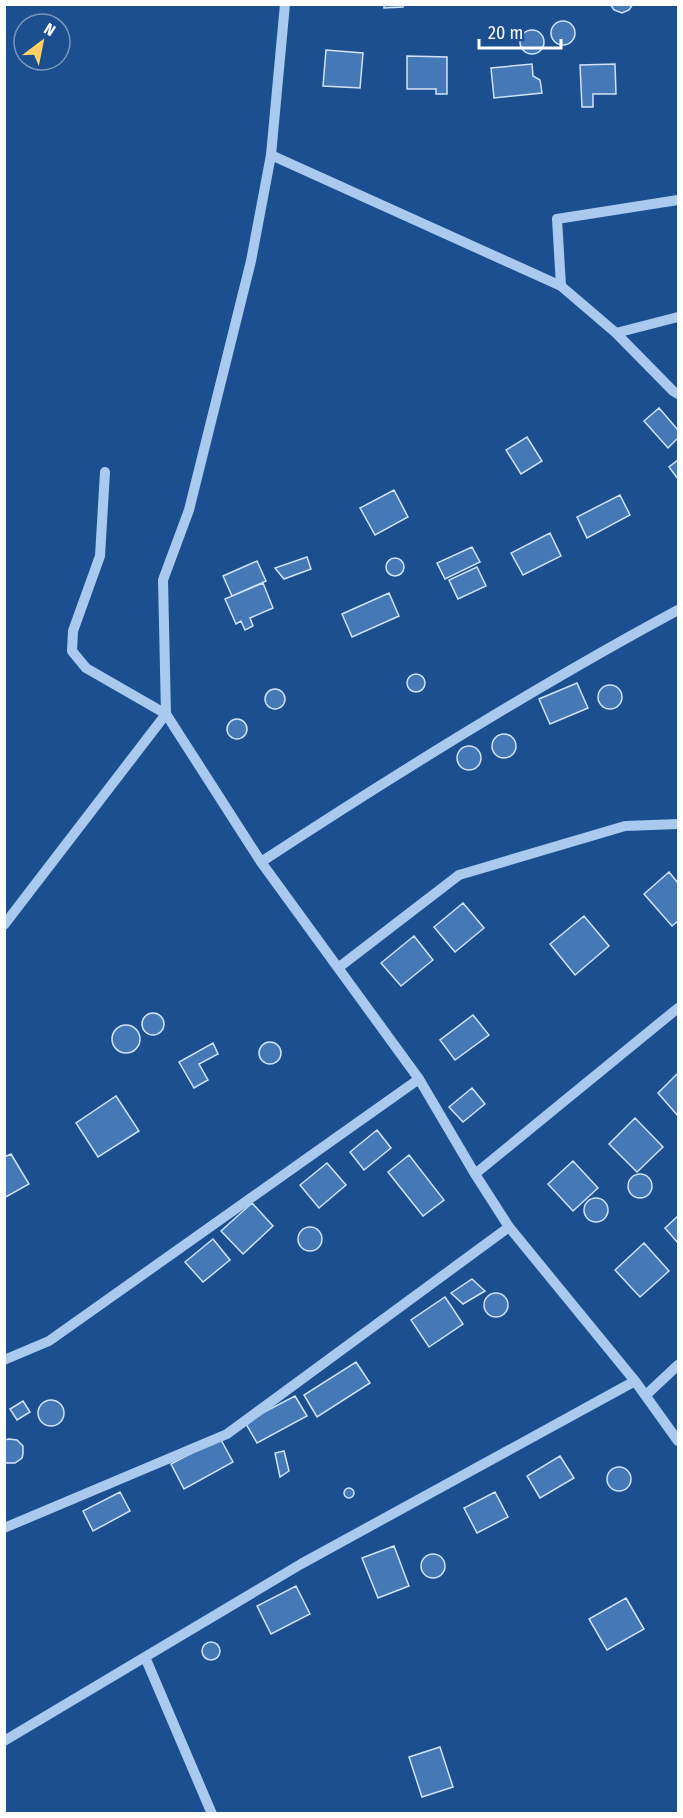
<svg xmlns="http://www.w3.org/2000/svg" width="683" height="1818" font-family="'Fira Sans Condensed',sans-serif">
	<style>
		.building { fill: #4478b7; stroke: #cfe3fa; stroke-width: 1.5 }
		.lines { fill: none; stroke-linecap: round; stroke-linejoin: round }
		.minor { stroke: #a9c9ee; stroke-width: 10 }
	</style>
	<rect width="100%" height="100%" fill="#1b4f8f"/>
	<path class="building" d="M384 4H403V7L384 8Z
		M610 4H633L629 10 622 13 614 10Z
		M551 33a12 12 0 1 1 24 0a12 12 0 1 1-24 0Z
		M520 42a12 12 0 1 1 24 0a12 12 0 1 1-24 0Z
		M326 50 363 53 360 88 323 86Z
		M407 56 447 57V94H436V89H407Z
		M532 64 533 76 540 80 542 93 494 98 491 68Z
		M615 64 616 94H593V107H582L580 65Z
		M659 408 678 430V438L668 448 644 421Z
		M527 437 542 461 521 474 506 450Z
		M678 460V479L669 467Z
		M394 490 408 517 375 535 360 508Z
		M620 495 630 515 587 538 577 517Z
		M550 533 561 556 523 575 511 553Z
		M472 547 480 562 445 579 437 563Z
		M307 557 311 569 284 579 275 568Z
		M386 567a9 9 0 1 1 18 0a9 9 0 1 1-18 0Z
		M257 561 266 581 232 596 223 576Z
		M477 567 486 586 458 599 449 580Z
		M263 583 273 608 250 618 253 626 245 630 241 621 236 624 225 599Z
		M389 593 399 616 352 637 342 614Z
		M407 683a9 9 0 1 1 18 0a9 9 0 1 1-18 0Z
		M577 683 588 708 550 724 539 699Z
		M598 697a12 12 0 1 1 24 0a12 12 0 1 1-24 0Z
		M265 699a10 10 0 1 1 20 0a10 10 0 1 1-20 0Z
		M227 729a10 10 0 1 1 20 0a10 10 0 1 1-20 0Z
		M492 746a12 12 0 1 1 24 0a12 12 0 1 1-24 0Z
		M457 758a12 12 0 1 1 24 0a12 12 0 1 1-24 0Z
		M669 872 678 883V921L672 926 644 894Z
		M463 903 484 928 455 952 434 927Z
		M584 916 609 946 575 975 550 944Z
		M414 936 433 960 401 986 381 963Z
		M142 1024a11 11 0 1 1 22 0a11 11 0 1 1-22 0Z
		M473 1015 489 1035 455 1060 440 1040Z
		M112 1039a14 14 0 1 1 28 0a14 14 0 1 1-28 0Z
		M259 1053a11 11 0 1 1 22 0a11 11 0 1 1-22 0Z
		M213 1043 218 1054 199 1064 208 1080 194 1088 179 1062Z
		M678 1073V1116L658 1093Z
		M472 1088 485 1104 463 1122 449 1107Z
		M116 1096 139 1131 98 1157 76 1123Z
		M635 1118 663 1147 637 1172 609 1144Z
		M377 1130 391 1148 364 1170 350 1152Z
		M11 1154 29 1184 4 1198V1157Z
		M409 1155 444 1200 423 1216 388 1172Z
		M573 1161 598 1188 573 1211 548 1184Z
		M327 1163 346 1185 319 1208 300 1185Z
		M628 1186a12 12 0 1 1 24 0a12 12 0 1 1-24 0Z
		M584 1210a12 12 0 1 1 24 0a12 12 0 1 1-24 0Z
		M252 1203 273 1226 243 1254 221 1231Z
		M678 1216V1243L665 1228Z
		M298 1239a12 12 0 1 1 24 0a12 12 0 1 1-24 0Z
		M213 1239 230 1260 203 1282 185 1262Z
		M644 1243 669 1271 640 1297 615 1270Z
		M472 1279 485 1291 463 1304 451 1293Z
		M484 1305a12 12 0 1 1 24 0a12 12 0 1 1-24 0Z
		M445 1297 463 1324 429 1347 411 1320Z
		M356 1362 370 1383 317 1417 304 1395Z
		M295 1396 307 1416 257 1443 245 1422Z
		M38 1413a13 13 0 1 1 26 0a13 13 0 1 1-26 0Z
		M23 1401 30 1412 17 1420 10 1409Z
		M220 1438 233 1462 184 1489 171 1464Z
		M9 1439 17 1440 23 1446V1454L22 1458 15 1463H7L4 1461V1440Z
		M284 1451 289 1471 280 1477 275 1453Z
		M560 1456 574 1478 540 1498 527 1476Z
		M607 1479a12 12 0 1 1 24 0a12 12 0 1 1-24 0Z
		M344 1493a5 5 0 1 1 10 0a5 5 0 1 1-10 0Z
		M120 1492 130 1511 93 1531 83 1511Z
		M495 1492 508 1517 477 1533 464 1508Z
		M394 1546 409 1586 378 1598 362 1558Z
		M421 1566a12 12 0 1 1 24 0a12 12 0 1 1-24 0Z
		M296 1586 310 1614 271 1634 257 1606Z
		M626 1598 644 1629 607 1650 589 1619Z
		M202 1651a9 9 0 1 1 18 0a9 9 0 1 1-18 0Z
		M440 1747 453 1787 422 1797 409 1757Z"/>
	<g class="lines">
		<path class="minor" d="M271 155 561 286 616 333 673 391 678 394
			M561 286 557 219 678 200
			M616 333 678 317
			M105 472 100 556 73 631 72 651 86 668 166 714 261 862 419 1079 475 1174 509 1227 635 1381 678 1441
			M261 862C397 773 535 687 678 610
			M4 925 166 714 163 580 189 510 251 261 271 155 285 4
			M338 968 459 875 625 826 678 824
			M475 1174 678 1008
			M4 1360 49 1341 419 1079
			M646 1395 678 1365
			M4 1528 227 1434 509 1227
			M145 1657 212 1814
			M4 1741 301 1564 635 1381"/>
	</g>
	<rect width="683" height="1818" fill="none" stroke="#ffffff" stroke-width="12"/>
	<g transform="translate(42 42) rotate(32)"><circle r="28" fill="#1b4f8f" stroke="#7695bc" stroke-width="1.5"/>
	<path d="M0-4.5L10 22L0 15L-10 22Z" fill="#ffd166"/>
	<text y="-9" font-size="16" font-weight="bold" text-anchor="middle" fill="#ffffff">N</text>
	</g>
	<path d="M479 39v9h82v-9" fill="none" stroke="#ffffff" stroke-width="3"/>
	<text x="488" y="39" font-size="18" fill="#ffffff" stroke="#1b4f8f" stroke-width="4.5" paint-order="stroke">20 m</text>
</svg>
